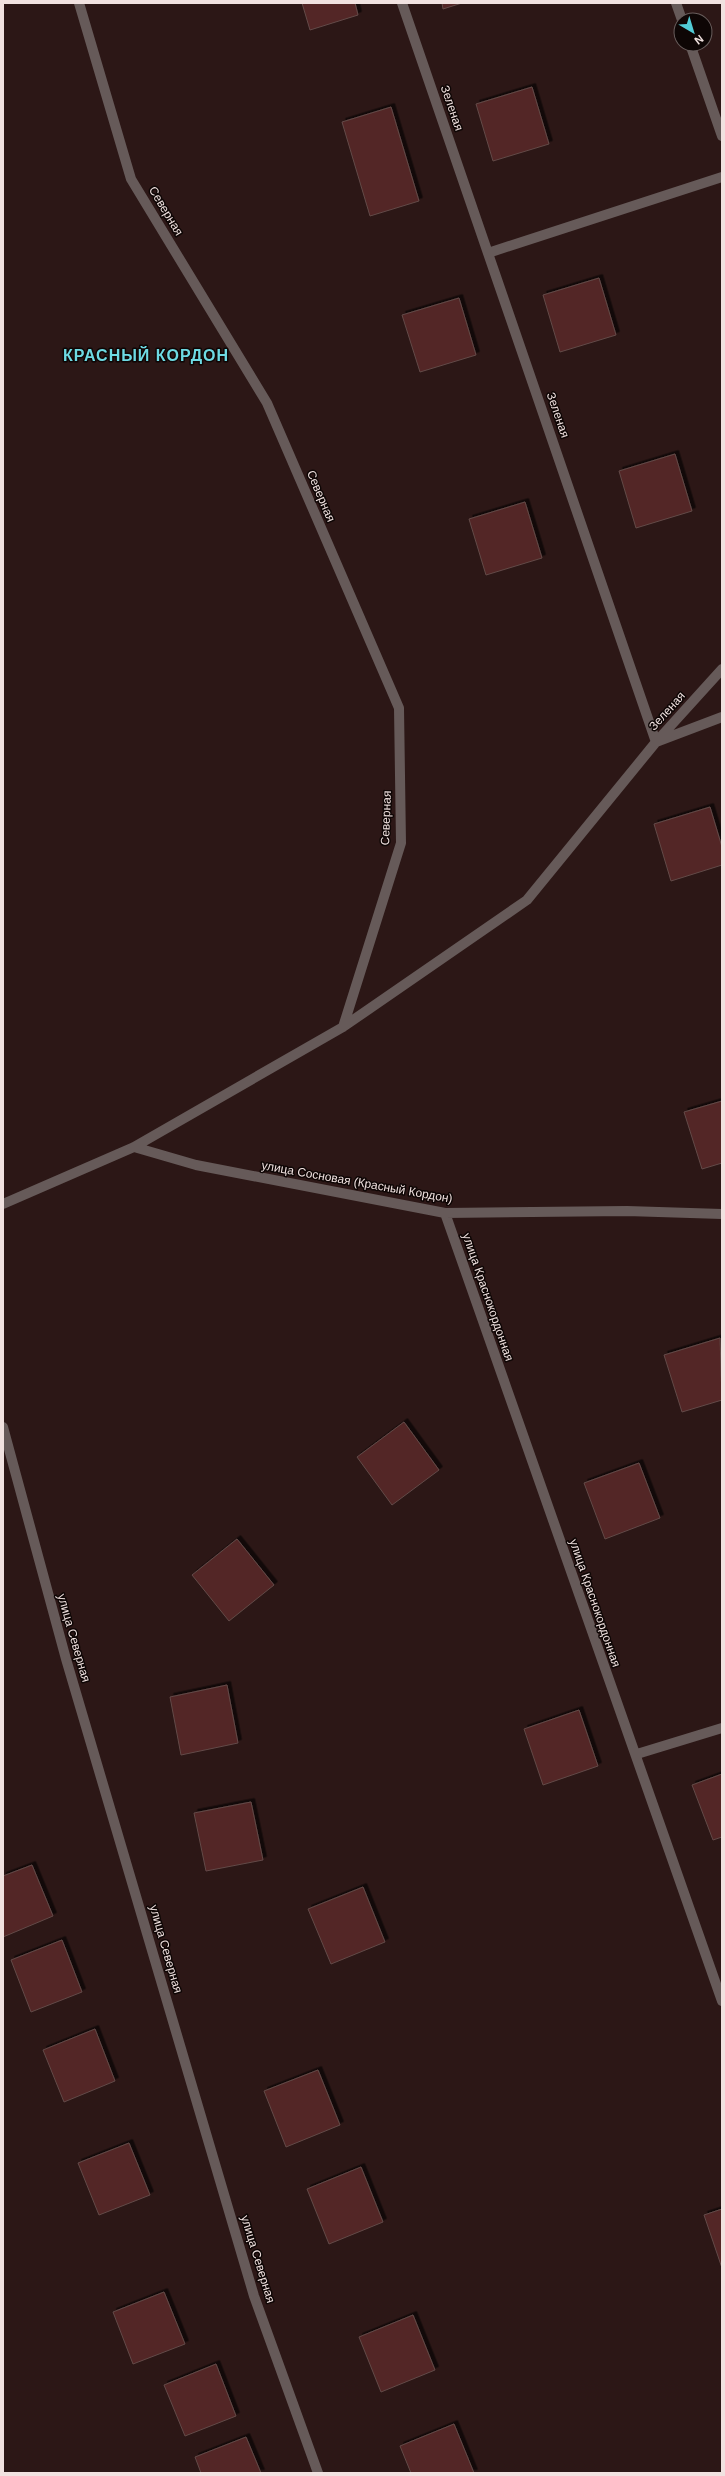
<svg xmlns="http://www.w3.org/2000/svg" width="725" height="2476" font-family="Helvetica,sans-serif">
	<style>
		.building { fill: #522625; stroke: #634a48; filter: url(#shadow) }
		.lines { fill: none; stroke-linecap: round; stroke-linejoin: round }
		.minor { stroke: #665a59; stroke-width: 10 }
		.labels { text-anchor: middle; stroke-width: 3; stroke-linejoin: round; paint-order: stroke }
		.street-label { font-size: 12px; fill: #f1e2e0; stroke: #0e0605 }
		.district-label { font-size: 16px; font-weight: bold; letter-spacing: 1px; fill: #6edae3; stroke: #0e0605 }
	</style>
	<defs>
		<filter id="shadow"><feDropShadow dx="3.5" dy="-3.5" stdDeviation="0" flood-color="#0009"/></filter>
	</defs>
	<rect width="100%" height="100%" fill="#2c1716"/>
	<path class="building" d="M302 3H355L358 15 310 30Z
		M442 3H462L443 9Z
		M532 87 549 144 493 161 476 104Z
		M391 107 419 201 370 216 342 122Z
		M599 278 616 335 560 352 543 295Z
		M459 298 476 355 420 372 402 315Z
		M675 454 692 511 636 528 619 471Z
		M525 502 542 558 486 575 469 519Z
		M710 807 722 847V865L671 881 654 824Z
		M722 1101V1163L702 1169 684 1112Z
		M720 1338 722 1400 682 1412 664 1355Z
		M404 1422 439 1470 392 1505 357 1457Z
		M639 1463 660 1518 605 1539 584 1483Z
		M237 1539 274 1585 229 1621 192 1575Z
		M227 1685 238 1743 181 1755 170 1697Z
		M579 1710 598 1766 543 1785 524 1729Z
		M722 1774V1837L713 1840 692 1785Z
		M251 1802 263 1860 206 1871 194 1813Z
		M32 1865 53 1916 3 1937V1876Z
		M363 1887 385 1942 331 1964 308 1909Z
		M62 1940 82 1992 31 2012 11 1960Z
		M95 2029 115 2081 64 2102 43 2050Z
		M318 2070 340 2125 286 2147 264 2091Z
		M129 2143 150 2195 99 2215 78 2163Z
		M361 2167 383 2222 329 2244 307 2189Z
		M722 2209V2268L704 2215Z
		M164 2292 185 2344 133 2364 113 2312Z
		M413 2315 435 2370 381 2392 359 2337Z
		M216 2364 236 2416 185 2436 164 2385Z
		M454 2424 474 2473H411L400 2446Z
		M246 2437 261 2473H201L195 2457Z"/>
	<g class="lines">
		<path class="minor" d="M79 3 131 179 267 403 399 708 401 843 343 1027
			M402 3 656 742 722 669
			M676 3 682 20
			M690 44 722 136
			M488 253 722 177
			M134 1147 196 1165 445 1213 627 1211 722 1214
			M3 1204 134 1147 343 1027 527 900 656 742 722 717
			M445 1213 722 2001
			M3 1427 66 1659 254 2296 318 2473
			M637 1754 722 1728"/>
	</g>
	<g class="labels">
		<g class="street-label">
			<text transform="translate(452 108) rotate(71)" y="4">Зеленая</text>
			<text transform="translate(166 211) rotate(59)" y="4">Северная</text>
			<text transform="translate(558 415) rotate(71)" y="4">Зеленая</text>
			<text transform="translate(321 496) rotate(67)" y="4">Северная</text>
			<text transform="translate(667 711) rotate(-48)" y="4">Зеленая</text>
			<text transform="translate(386 818) rotate(-88)" y="4">Северная</text>
			<text transform="translate(357 1182) rotate(10)" y="4">улица Сосновая (Красный Кордон)</text>
			<text transform="translate(488 1297) rotate(71)" y="4">улица Краснокордонная</text>
			<text transform="translate(595 1603) rotate(71)" y="4">улица Краснокордонная</text>
			<text transform="translate(74 1638) rotate(74)" y="4">улица Северная</text>
			<text transform="translate(166 1949) rotate(74)" y="4">улица Северная</text>
			<text transform="translate(258 2259) rotate(73)" y="4">улица Северная</text>
		</g>
		<g class="district-label">
			<text x="146" y="361">КРАСНЫЙ КОРДОН</text>
		</g>
	</g>
	<rect width="725" height="2476" fill="none" stroke="#f1e2e0" stroke-width="8"/>
	<g transform="translate(693 32) rotate(142)"><circle r="19" fill="#0e0605" stroke="#695e5d"/>
	<path d="M0-3L7 15L0 10L-7 15Z" fill="#52ccd6"/>
	<text y="-6" font-size="11" font-weight="bold" text-anchor="middle" fill="#f1e2e0">N</text>
	</g>
</svg>
